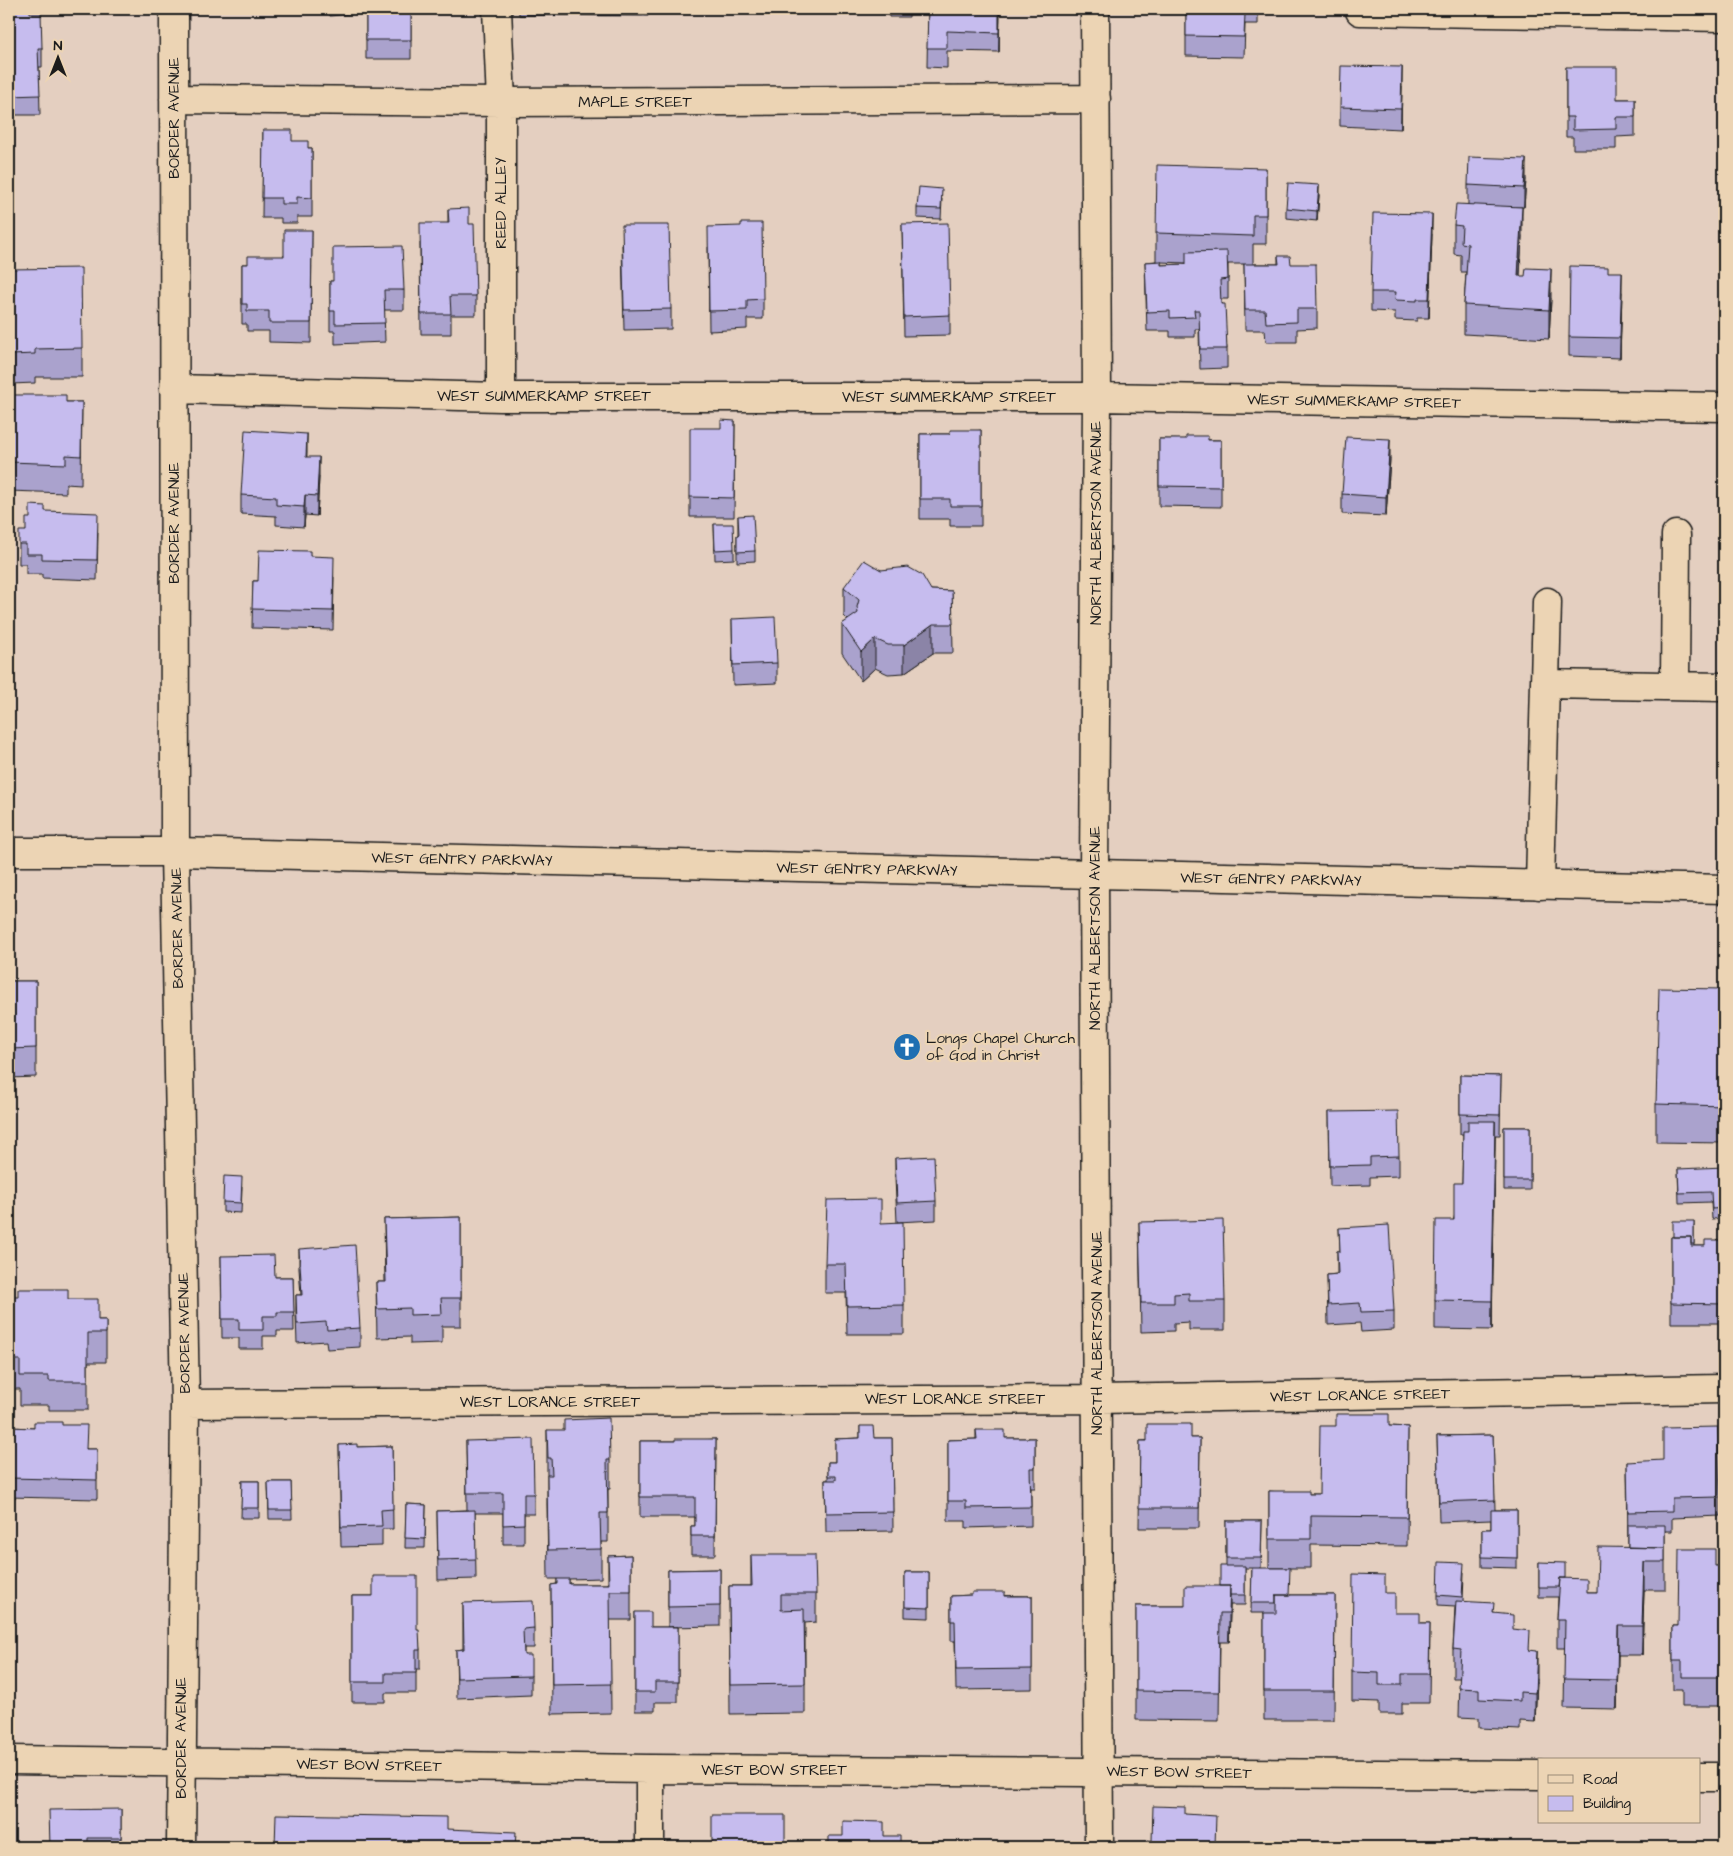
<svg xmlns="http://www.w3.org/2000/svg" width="1733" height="1856" font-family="'Architects Daughter',sans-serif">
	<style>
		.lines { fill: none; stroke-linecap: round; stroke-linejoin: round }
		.minor-casing { stroke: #1c1c1c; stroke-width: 31 }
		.major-casing { stroke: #1c1c1c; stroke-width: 31 }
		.minor { stroke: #ecd4b4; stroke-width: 28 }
		.major { stroke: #ecd4b4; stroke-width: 28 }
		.wall { fill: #aaa2cd; stroke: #1c1c1c; fill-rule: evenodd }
		.shaded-wall { fill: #8b84a7; stroke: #1c1c1c }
		.building { fill: #c6bcee; stroke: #1c1c1c }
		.labels { text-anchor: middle; stroke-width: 4.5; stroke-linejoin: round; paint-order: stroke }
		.street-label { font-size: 15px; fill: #1c1c1c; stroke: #ecd4b4 }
		.poi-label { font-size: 15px; fill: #1c1c1c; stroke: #ecd4b4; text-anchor: start }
	</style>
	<rect width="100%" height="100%" fill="#e4cfc0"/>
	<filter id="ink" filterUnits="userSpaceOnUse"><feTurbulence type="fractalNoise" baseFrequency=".02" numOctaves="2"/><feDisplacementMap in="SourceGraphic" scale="10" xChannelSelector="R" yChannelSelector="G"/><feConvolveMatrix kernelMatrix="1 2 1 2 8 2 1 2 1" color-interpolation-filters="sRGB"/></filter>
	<g filter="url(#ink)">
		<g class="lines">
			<g class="minor-casing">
				<path id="minor" d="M174 9 175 852 185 1404 181 1847
					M497 9 501 102V397
					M1095 9 1097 397 1094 874 1099 1847
					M1360 11 1724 17
					M174 99 501 102 1096 99
					M174 389 501 397H1097L1724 407
					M1545 684 1724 687
					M1675 686 1676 535
					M1540 885 1547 602
					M185 1404 1097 1399 1724 1389
					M9 1760 650 1769 1539 1775
					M1699 1777H1724
					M650 1847V1769"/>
			</g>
			<g class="major-casing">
				<path id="major" d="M9 852H175L1724 889"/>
			</g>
			<use href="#minor" class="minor"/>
			<use href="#major" class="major"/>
		</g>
		<path class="wall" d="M9 9 30 13 42 48V67H39L40 115H9Z
			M329 9H349V14L330 16Z
			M366 9H411V59H366Z
			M519 9H648V16L519 15Z
			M889 9H909V17H889Z
			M928 9H1000L999 52 947 51V68L927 67Z
			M1186 9H1258V24H1245L1244 57 1186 56Z
			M1566 67 1617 99H1635V136L1616 137V149H1573V137H1566Z
			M1402 87 1401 129 1340 126V107Z
			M263 130 308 148H312V217H297V223H281V218H262Z
			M1266 168V244H1253V264H1278V256L1291 264 1317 309V328L1297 329V342H1266L1265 330H1245L1244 264H1228V299H1221L1227 349V368L1200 369 1199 329H1195V337H1170V331H1147L1145 262 1156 261V233ZM1161 262 1186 263V264L1161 265Z
			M1526 179 1524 207H1508L1522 236 1520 276 1551 298 1549 339 1464 334V305L1466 272H1461V255L1454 254V225L1468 204V185Z
			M1319 195 1317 221 1286 218V208Z
			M942 199 941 219 917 218V208Z
			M448 209 469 224 476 296V315H451V334H421L420 243 448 223Z
			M902 224 950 315V335L904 336Z
			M312 230 311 343 269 342V331H247V324H242V264H248L284 256Z
			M1432 234 1429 318H1417V321L1395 320V312L1371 311V292Z
			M622 245 671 309V329L624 330Z
			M708 247 763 299V319H747V329L709 331Z
			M9 269 82 348V377H35V383L11 384V377L9 378Z
			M1608 272 1622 292 1620 358 1569 356V337Z
			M330 281 404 290V310H384L385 342 335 344V331H330Z
			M9 395 66 402H82L81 485 66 484V493L9 491Z
			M735 421 734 517H690V497Z
			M981 430V526H950V519H920V434H950Z
			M1159 439 1221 440V507L1159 506Z
			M307 457 319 477 317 516 305 515 304 527 276 525V516L241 514V495Z
			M1390 459 1386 516 1342 514V494Z
			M45 511 98 532 97 580 42 578V574H26V564H19V544L26 531 30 518Z
			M738 516 755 551V561L737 562V535H738Z
			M714 524 734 549V559L715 560Z
			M310 556 334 577 333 630 252 628 253 581H258Z
			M881 570 931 590 952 591 953 653H933L904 673 888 674 875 668 861 681 842 653V624L848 620 844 616V587Z
			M732 619 777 663V683L733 685Z
			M9 981H36V1077L9 1078Z
			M1724 989V1143L1656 1142V1104Z
			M1460 1075 1501 1076 1500 1135H1495L1492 1330 1435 1329V1300L1462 1183 1463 1134H1460Z
			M1329 1112 1399 1156V1176L1370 1177V1185L1330 1186Z
			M1504 1127H1530V1190H1504Z
			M895 1158 936 1201V1220L897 1222 895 1177Z
			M1678 1169 1724 1184V1218L1712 1219 1711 1202 1679 1203Z
			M242 1187 241 1213 223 1212V1202Z
			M461 1217V1326H442V1343L410 1344V1337L377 1338 376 1282H385L384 1219Z
			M1694 1221V1246H1705L1724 1240V1323H1671V1237H1673Z
			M1139 1222 1225 1301V1330H1189V1322L1174 1323V1331L1141 1332Z
			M881 1223 904 1305V1334H847L846 1293H825V1264Z
			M1339 1228 1394 1311V1330L1361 1332 1360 1323 1328 1325 1327 1275 1337 1274V1251H1340Z
			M299 1249 360 1328V1347L327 1349 326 1341 297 1343 296 1315V1295H301L299 1269Z
			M221 1256 275 1277H293L294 1331H277V1336H263V1349H239V1338H222Z
			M9 1296 68 1299 98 1320H106V1362H88V1410H49V1405H20V1389H10V1367H9Z
			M62 1425 87 1449H97V1499L9 1497V1427L34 1428Z
			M860 1426 874 1438H892L893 1531 826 1532 825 1480H828V1462H835V1439L860 1438Z
			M1389 1426 1408 1427 1407 1546 1311 1545V1568H1269V1491L1309 1494H1319Z
			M547 1430 610 1460V1489H608V1542H601V1578L569 1579V1584H608V1556L631 1555V1620H610L611 1713 552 1714 551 1585 557 1584V1579H548L547 1503Z
			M976 1430 1005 1438H1035V1488H1031V1526L966 1528V1521H948V1440L976 1439Z
			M1493 1435 1495 1510H1517V1568L1482 1567V1529H1491V1520L1439 1522 1437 1436Z
			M1191 1438H1200L1199 1528H1139L1140 1441Z
			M716 1439 715 1555H691V1526H695V1517H640V1441H675Z
			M466 1441 534 1494V1514H524V1544H503V1513H475L476 1579 438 1580 437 1511 467 1510Z
			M339 1445 357 1447 392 1446 393 1529H382V1546L341 1547Z
			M1627 1462 1720 1497V1516L1672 1518V1531H1665V1590H1644L1642 1655H1618L1617 1709 1564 1708 1565 1648H1557V1619L1558 1597H1539V1562L1587 1592H1597L1628 1547Z
			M242 1481H259V1518H241Z
			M268 1482H291L292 1519H269Z
			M406 1504 426 1505 425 1548H405Z
			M1226 1521H1262L1261 1568 1289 1595H1335L1334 1720H1264V1613H1251L1252 1568H1245V1605H1230L1229 1642H1220L1219 1721 1136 1720V1606H1185L1220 1586 1226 1566Z
			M751 1555 816 1594V1622L805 1623V1713L730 1714 729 1586H751Z
			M1715 1566H1724V1706H1682V1690H1673V1626H1678Z
			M720 1569V1626L668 1627V1570Z
			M905 1572H929V1618L905 1617Z
			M1464 1573 1463 1601 1494 1613 1513 1629 1530 1650 1537 1680 1535 1722 1520 1721V1730L1479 1728V1718L1459 1717 1460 1678H1453V1649L1455 1606 1438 1605V1595Z
			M1385 1593 1395 1613 1420 1623H1430L1429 1703H1402V1714H1379V1702L1352 1701V1672Z
			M972 1595 1032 1596V1689L956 1690 955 1641H951V1596Z
			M352 1596H373L417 1630 420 1650V1669H416V1693H385V1702H352Z
			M463 1603 534 1628V1648H524V1655L531 1676V1695L457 1698 456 1650 463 1649Z
			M635 1612 651 1627H678V1702H655V1711H635Z
			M121 1809V1847H49Z"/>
		<path class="shaded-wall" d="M999 9H1000L999 52Z
			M1402 67V87L1401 129V109Z
			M1526 159V179L1524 207V188Z
			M1319 185V195L1317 221V211Z
			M1522 207V236L1518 305V276Z
			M1432 214V234L1429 318V299Z
			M1551 269V298L1549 339V310Z
			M1622 272V292L1620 358V338Z
			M307 434V453L306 476V457Z
			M1390 439V459L1386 516V497Z
			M319 457V477L317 516V496Z
			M305 495V515L304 527V507Z
			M933 624V653L904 673V645Z
			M875 639V668L861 681V652Z
			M1495 1121V1150L1492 1330V1301Z
			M1644 1562V1590L1642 1655V1626Z
			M1230 1586V1615L1229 1642V1613Z
			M1618 1626V1655L1617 1709V1680Z
			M1537 1651V1680L1535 1722V1693Z"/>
		<path class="building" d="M9 9H30V13H41L42 48H38L40 95 9 96Z
			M366 9H411V40H366Z
			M928 9H999V33L947 31V48H927Z
			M1186 9H1240V14H1245L1244 37 1186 36Z
			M1341 66 1402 67 1401 109 1340 107Z
			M1566 67H1617V99H1635V117H1616V129L1573 130V117H1566Z
			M263 130H292V141H308V148H312V198L297 197V204H281V198H262Z
			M1469 157 1526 159 1524 188 1468 185Z
			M1157 165 1266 168V215H1253V236L1156 233Z
			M1288 183 1319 185 1317 211 1286 208Z
			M919 187 942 189 941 209 917 208Z
			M1456 204 1522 207 1518 276H1525L1526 268 1551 269 1549 310 1464 305 1468 244 1461 243 1462 226 1454 225Z
			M469 208V224H474L476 296H450L451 314H421L420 223H449L448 209Z
			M1373 213 1432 214 1429 299H1417V301L1395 300 1396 292H1371Z
			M741 223H762L763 299 747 300V310L709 311 708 227 741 226Z
			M948 223 950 315 904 317 902 224Z
			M622 225H669L671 309 624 310Z
			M284 230H312L311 323H269V311H247V304H242V264H248V256H284Z
			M402 246 404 290H384L385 323 335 324V311H330V281H333V247Z
			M1227 251 1228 279 1220 280 1221 304H1225L1227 349H1200L1199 310H1194L1195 317 1170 318V311L1147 312 1145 262 1161 261V265L1186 264V252Z
			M1278 256H1290L1291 264H1316L1317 309H1297V322L1266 323 1265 310H1245L1244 264H1279Z
			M1570 266 1608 267V272H1622L1620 338 1569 337Z
			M81 268 82 348 35 349V354L11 355V349H9V269Z
			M9 395H66V402H82L81 456 66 455V464L9 462Z
			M721 420 735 421 734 498 690 497V428H721Z
			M245 430 307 434 306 457H319L317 496 305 495 304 507 276 505V497L241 495Z
			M950 430H981V506H950V499H920V434H950Z
			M1186 436H1208V440H1221V487L1159 486V439H1186Z
			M1346 437 1390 439 1386 497 1342 494Z
			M30 505 45 506V511L98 513 97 560 42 559V554H26V544H19V531H26V518H30Z
			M753 515 755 551 737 552V535H739L738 516Z
			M714 524H733L734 549 715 550Z
			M259 550 310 551V556L334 557 333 611 252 609 253 581H258Z
			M864 560 881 570 908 567 922 575 931 590 952 591 953 624H933L904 645H888L875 639 861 652 842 624 858 613 857 607 859 600 844 587Z
			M775 617 777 663 733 665 732 619Z
			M9 981H36V1048L9 1049Z
			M1659 988 1724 989V1106L1656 1104Z
			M1460 1075 1501 1076 1500 1115 1460 1114Z
			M1398 1111 1399 1156 1370 1157V1165L1330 1166 1329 1112Z
			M1468 1121H1495L1492 1301 1435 1300 1436 1220H1454V1183H1462L1463 1131H1468Z
			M1504 1127H1530V1180H1504Z
			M934 1156 936 1201 897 1203 895 1158Z
			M1724 1167V1208L1712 1209 1711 1192 1679 1193 1678 1169Z
			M224 1176 242 1177 241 1203 223 1202Z
			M881 1199V1223L903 1222 904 1305 847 1306 846 1264H825L827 1200Z
			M461 1217V1298H441L442 1314 410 1315V1308L377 1309 376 1282H386L384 1219Z
			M1223 1220 1225 1301H1189V1293L1174 1294V1303H1141L1139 1222Z
			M1673 1221H1694V1244H1691V1237H1673Z
			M1389 1225 1394 1311 1361 1312 1360 1303 1328 1305 1327 1275 1338 1274 1337 1251H1340L1339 1228Z
			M1671 1237H1691V1246H1705V1240H1724V1304L1671 1303Z
			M355 1245 360 1328 327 1330 326 1322 297 1324 296 1295H302L299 1249Z
			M274 1255 275 1277H293L294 1312H277V1316H263V1330H239V1319H222L221 1256Z
			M18 1289H68V1299H98V1320H106V1333H88V1381H49V1376H20V1360H10V1338H9V1296H18Z
			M1336 1414H1389V1426L1408 1427 1407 1517 1311 1516V1539H1269V1491H1309V1494H1319L1320 1426H1336Z
			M609 1418 610 1460H607L608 1513H600L601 1549 548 1550 547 1475H552L551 1458H548L547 1430H564V1420Z
			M34 1422H62V1425H87L86 1449H97V1480L9 1478V1427L34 1428Z
			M1147 1424H1191V1438H1200L1199 1508H1139L1140 1441H1147Z
			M860 1426H873L874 1438H892L893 1512 826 1513 825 1480H836V1476H828V1462H835V1439L860 1438Z
			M1718 1427 1720 1497 1672 1498V1511L1628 1512 1627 1462 1663 1460V1428Z
			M976 1430H1005V1438H1035V1468H1030L1031 1507 966 1508V1501H948V1440L977 1439Z
			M1493 1435 1495 1500 1439 1502 1437 1436Z
			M533 1439 534 1494H524V1524L503 1525V1493H467L466 1441Z
			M675 1439H716L715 1536H691V1526H695V1497H640V1441H675Z
			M357 1444V1447L392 1446 393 1509 381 1510 382 1526 341 1527 339 1445Z
			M242 1481H259V1508H241Z
			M268 1482H291L292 1510H269Z
			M406 1504 426 1505 425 1539 405 1538Z
			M475 1510 476 1559 438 1560 437 1511Z
			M1491 1510H1517V1558L1482 1557V1529H1491Z
			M1226 1521H1262L1261 1558H1226Z
			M1628 1525H1665V1548L1628 1547Z
			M1598 1547 1665 1548V1562H1644L1642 1626H1618L1617 1680 1564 1679 1565 1619H1557L1560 1578 1587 1579V1592H1597Z
			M1679 1549H1715V1566H1724V1677H1682V1661H1673V1626H1678Z
			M631 1555V1591H610L611 1684 552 1685 551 1585 557 1584V1579H569V1584H609L608 1556Z
			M751 1555H815L816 1594H781V1610L804 1609 805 1684 730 1685 729 1586H752Z
			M1439 1562 1464 1563 1462 1597 1438 1595Z
			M1539 1562 1565 1563V1578H1560L1559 1587H1539Z
			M1220 1566H1245V1595H1230V1586H1220Z
			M1252 1568H1290L1289 1595H1276V1603H1251Z
			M720 1569V1606L668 1607V1570Z
			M905 1572H929V1608L905 1607Z
			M1353 1574 1385 1575V1593H1395V1613H1420V1623H1430L1429 1674H1402V1685H1379V1673L1352 1672Z
			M373 1576H417V1630H419L420 1650H416V1673H385V1682H352V1596H373Z
			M1185 1586H1230L1229 1613H1220L1219 1692 1136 1691V1606H1185Z
			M972 1592H1005V1596H1032V1669L956 1670 955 1621H951V1596L972 1595Z
			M1276 1595H1335L1334 1691H1264V1613H1276Z
			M533 1601 534 1628 523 1629 524 1655H531V1676L457 1678 456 1650 464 1649 463 1603Z
			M1456 1601 1494 1603 1493 1613 1513 1615V1629L1530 1631 1529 1650 1537 1651 1535 1693 1520 1692V1701L1479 1699V1689L1459 1688 1461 1650 1453 1649Z
			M635 1612H651V1627H678V1682H655V1692H635Z
			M1153 1806 1185 1807V1814L1216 1816 1215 1845H1228V1847H1147L1148 1840 1152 1841Z
			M121 1809V1838H88V1847H50L49 1810Z
			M276 1814 447 1817V1829L516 1832 515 1847H275Z
			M712 1815H785V1847H712Z
			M843 1821 884 1822V1836H900V1847H829V1836H843Z"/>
	</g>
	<defs>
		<g id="church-disc" transform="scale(1.4375)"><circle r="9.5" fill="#1f6fb2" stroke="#ecd4b4"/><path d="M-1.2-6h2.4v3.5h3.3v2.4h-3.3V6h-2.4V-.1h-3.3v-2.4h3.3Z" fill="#fff"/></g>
	</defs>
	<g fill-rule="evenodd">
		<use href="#church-disc" x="907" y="1047"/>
	</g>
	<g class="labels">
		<g class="street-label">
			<text x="635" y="107">MAPLE STREET</text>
			<text transform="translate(174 118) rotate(-90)" y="5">BORDER AVENUE</text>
			<text transform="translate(501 203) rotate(-90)" y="5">REED ALLEY</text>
			<text x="544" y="401">WEST SUMMERKAMP STREET</text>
			<text x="949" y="402">WEST SUMMERKAMP STREET</text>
			<text transform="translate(1354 401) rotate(1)" y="5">WEST SUMMERKAMP STREET</text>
			<text transform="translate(174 523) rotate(-90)" y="5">BORDER AVENUE</text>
			<text transform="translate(1096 523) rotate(-90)" y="5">NORTH ALBERTSON AVENUE</text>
			<text transform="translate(462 859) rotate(1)" y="5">WEST GENTRY PARKWAY</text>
			<text transform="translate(867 869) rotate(1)" y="5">WEST GENTRY PARKWAY</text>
			<text transform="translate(1271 879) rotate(1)" y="5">WEST GENTRY PARKWAY</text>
			<text transform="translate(177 928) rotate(-91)" y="5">BORDER AVENUE</text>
			<text transform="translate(1095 928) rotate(-90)" y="5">NORTH ALBERTSON AVENUE</text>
			<text transform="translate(184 1333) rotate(-91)" y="5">BORDER AVENUE</text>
			<text transform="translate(1097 1333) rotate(-90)" y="5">NORTH ALBERTSON AVENUE</text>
			<text transform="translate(1360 1395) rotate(-1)" y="5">WEST LORANCE STREET</text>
			<text x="955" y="1404">WEST LORANCE STREET</text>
			<text x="550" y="1407">WEST LORANCE STREET</text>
			<text transform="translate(181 1738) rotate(-90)" y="5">BORDER AVENUE</text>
			<text transform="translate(369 1765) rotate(1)" y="5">WEST BOW STREET</text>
			<text x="774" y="1775">WEST BOW STREET</text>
			<text transform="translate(1179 1772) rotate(1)" y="5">WEST BOW STREET</text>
		</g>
		<g class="poi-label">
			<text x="926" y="1043">Longs Chapel Church<tspan x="926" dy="17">of God in Christ</tspan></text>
		</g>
	</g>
	<rect width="1733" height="1856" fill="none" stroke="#ecd4b4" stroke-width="30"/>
	<rect x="15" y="15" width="1703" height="1826" fill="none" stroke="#1c1c1c" stroke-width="2" filter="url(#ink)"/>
	<rect x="1538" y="1758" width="162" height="65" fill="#ecd4b4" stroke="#998a77"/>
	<rect x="1548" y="1775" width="25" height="8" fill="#ecd4b4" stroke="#998a77"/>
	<text x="1583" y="1784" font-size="15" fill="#1c1c1c">Road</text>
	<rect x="1548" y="1796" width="25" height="15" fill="#c6bcee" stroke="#998a77"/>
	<text x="1583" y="1808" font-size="15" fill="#1c1c1c">Building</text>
	<g transform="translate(58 58)" stroke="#ecd4b4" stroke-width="4" paint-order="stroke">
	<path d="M0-4L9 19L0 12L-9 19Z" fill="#1c1c1c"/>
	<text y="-8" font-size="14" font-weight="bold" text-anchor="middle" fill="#1c1c1c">N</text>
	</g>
</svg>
